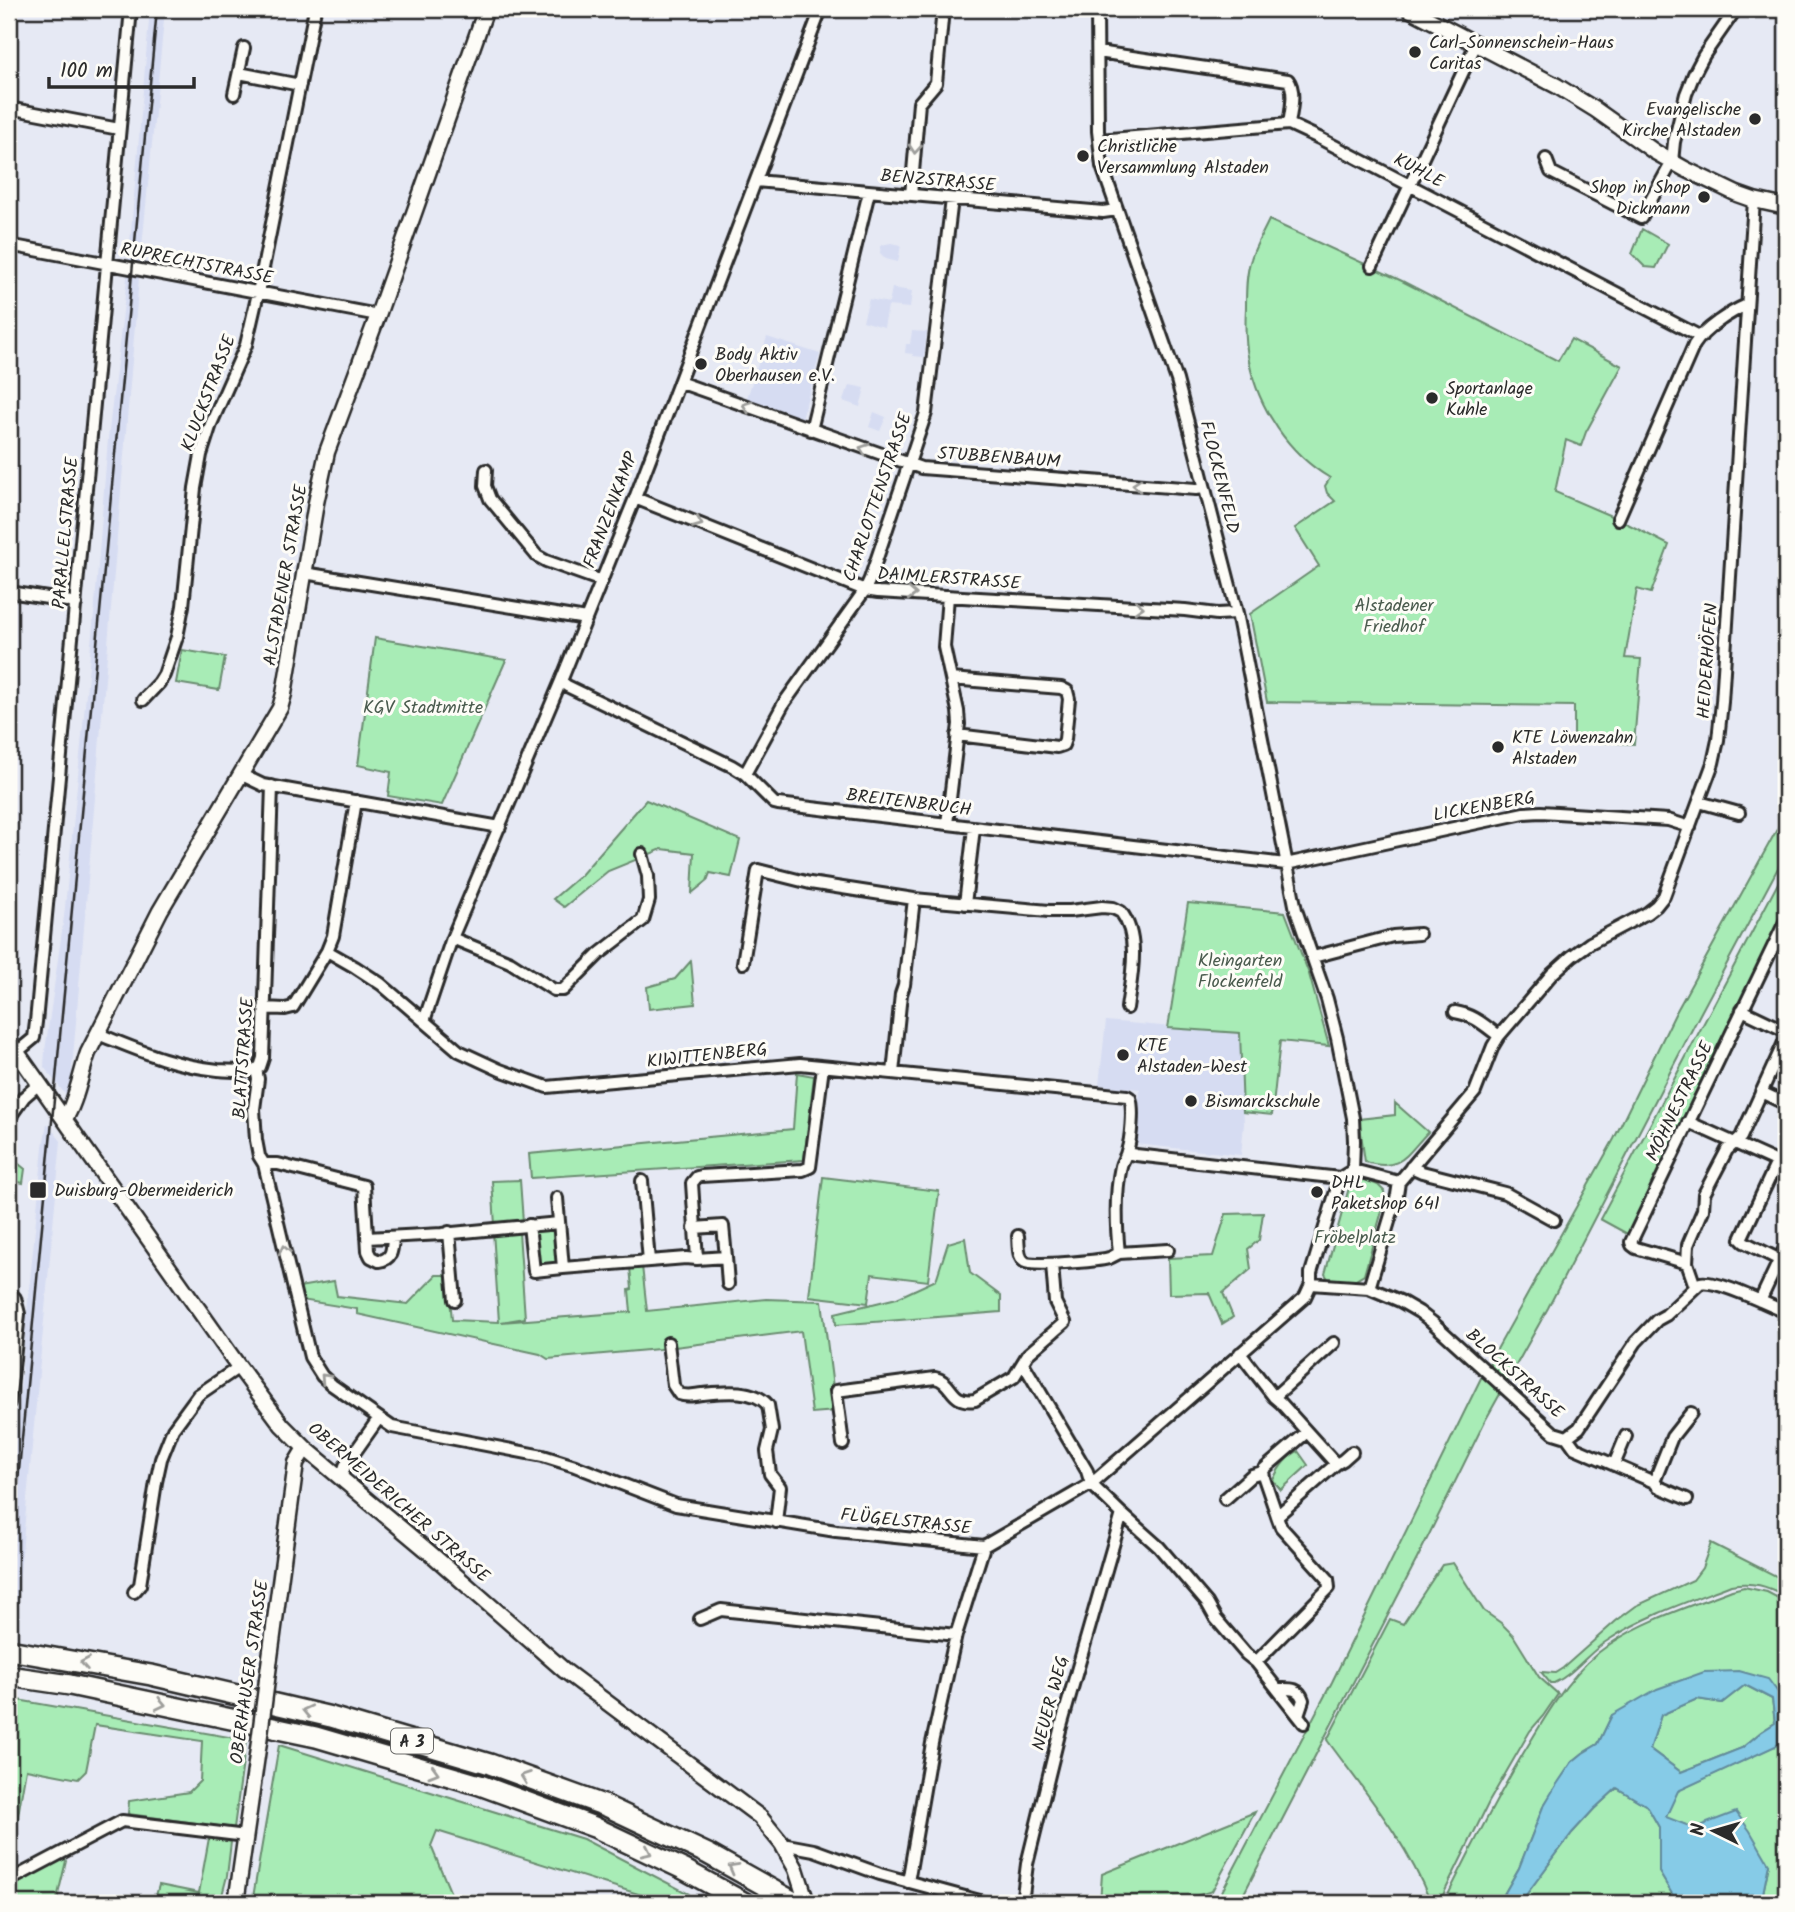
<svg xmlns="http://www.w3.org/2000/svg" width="1795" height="1912" font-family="Kalam,sans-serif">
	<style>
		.built { fill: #d6dcf2 }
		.green { fill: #a8ecb6; stroke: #6a8c70; stroke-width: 2 }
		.water { fill: #86cbe7; stroke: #628b9c; stroke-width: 2; fill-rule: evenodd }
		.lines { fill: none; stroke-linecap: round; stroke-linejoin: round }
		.street-casing { stroke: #2b2b2b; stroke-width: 16 }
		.secondary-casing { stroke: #2b2b2b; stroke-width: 19 }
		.highway-casing { stroke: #2b2b2b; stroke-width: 24 }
		.street { stroke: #fdfcf7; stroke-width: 10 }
		.secondary { stroke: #fdfcf7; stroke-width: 14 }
		.highway { stroke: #fdfcf7; stroke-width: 19 }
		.rail { stroke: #2b2b2b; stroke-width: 2.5 }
		.secondary-bridge-casing { stroke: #2b2b2b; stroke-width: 19; stroke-linecap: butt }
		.secondary-bridge { stroke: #fdfcf7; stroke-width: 14 }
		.oneway { stroke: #9e9e9b }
		.poi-dot { fill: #2b2b2b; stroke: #fdfcf7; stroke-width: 2.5 }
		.labels { text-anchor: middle; stroke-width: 6; stroke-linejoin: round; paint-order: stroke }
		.shield { fill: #fdfcf7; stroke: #6a6a68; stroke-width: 2 }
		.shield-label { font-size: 16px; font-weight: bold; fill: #2b2b2b }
		.poi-label { font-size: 18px; fill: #2b2b2b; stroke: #fdfcf7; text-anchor: start }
		.street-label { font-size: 18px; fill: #2b2b2b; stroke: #fdfcf7 }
		.park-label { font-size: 18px; fill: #4a5b4e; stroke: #fdfcf7 }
	</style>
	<rect width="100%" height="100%" fill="#e6e9f4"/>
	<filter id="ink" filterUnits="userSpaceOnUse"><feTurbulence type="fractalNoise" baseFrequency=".0143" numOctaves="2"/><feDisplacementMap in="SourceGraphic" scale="14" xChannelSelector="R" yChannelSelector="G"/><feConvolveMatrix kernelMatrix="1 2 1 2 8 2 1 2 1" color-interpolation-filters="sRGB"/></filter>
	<g filter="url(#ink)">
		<path class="built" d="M150 9H165L139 278 71 1081 70 1082 68 1094H65L44 1067 45 1050 64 917 95 604 108 439 127 278Z
			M891 243 901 245 898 262 886 259 880 253 881 245Z
			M892 288 912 291 910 308 888 306 884 327 863 321 869 299 889 303Z
			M912 331 927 332 924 357 913 356V354L905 353 906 344H910Z
			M767 337 820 354 802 418 747 398Z
			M850 385 865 388 860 407 843 401 846 391H848Z
			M874 412 886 417 880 431 869 427Z
			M1106 1021 1240 1033 1244 1124 1241 1155 1135 1144 1140 1089 1099 1085Z
			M47 1123 61 1141 16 1615H9V1518L26 1322 43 1147Z"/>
		<path class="green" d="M1269 220 1402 281 1558 361 1571 339 1622 366 1586 432 1581 446 1566 440 1555 492 1618 519 1669 545 1651 593 1637 589 1625 658 1641 659 1634 744 1574 741V706L1267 702 1250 614 1319 566 1295 528 1335 501 1327 493 1325 486 1330 478C1289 454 1258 408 1249 361 1245 344 1245 325 1246 307 1246 292 1246 273 1251 259 1255 246 1263 233 1269 220Z
			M1642 229 1668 244 1656 268 1645 267 1632 254Z
			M375 638 506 660 442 805 388 796 391 772 358 765Z
			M182 650 225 657 219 690 176 683Z
			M646 800 740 840 731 877 710 873 707 881 692 893 694 853 662 849 608 871 564 907 553 899 581 875Z
			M1786 813V853L1700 1014 1548 1308 1485 1421 1417 1559 1239 1903H1216L1332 1682 1481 1378 1614 1139 1675 1014Z
			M1786 868V910L1633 1237 1600 1219Z
			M1188 903 1285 912 1309 974 1329 1046 1280 1041 1272 1115 1243 1112 1240 1033 1168 1028Z
			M691 961 695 1004 649 1009 647 987 675 979Z
			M797 1073 814 1076 804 1160 531 1178 529 1154 793 1129Z
			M1395 1103 1428 1132C1405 1156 1401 1172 1365 1162L1359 1119 1395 1115Z
			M9 1156 25 1169 23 1183 9 1180V1169L11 1166 9 1163Z
			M823 1177 939 1191 928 1281 872 1274 868 1303 809 1296Z
			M1358 1177 1378 1185 1384 1191 1385 1200 1364 1275 1354 1281 1329 1280 1325 1274 1350 1184Z
			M520 1180 523 1222 495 1225 492 1181Z
			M1263 1213 1259 1240 1248 1249 1251 1269 1223 1293 1233 1317 1222 1324 1209 1293 1169 1294 1168 1258 1213 1256 1226 1214Z
			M554 1228 556 1230 559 1263 540 1267 537 1265 535 1232 536 1229Z
			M493 1231 519 1232 525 1318 501 1322 631 1312 629 1290 632 1289 630 1267 642 1266 647 1311 766 1299 822 1301 836 1411 812 1413 801 1331 659 1349 548 1359 540 1354 357 1314V1309L295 1299 293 1288 334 1281 337 1296 408 1304 436 1275H448L452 1320 499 1322Z
			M965 1238 970 1273 1001 1296V1312L836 1325 835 1313 897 1298 936 1280 948 1243Z
			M1298 1451 1308 1465 1281 1490 1273 1480C1278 1469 1287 1456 1298 1451Z
			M1711 1543 1786 1581V1596C1767 1586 1752 1581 1731 1585 1690 1601 1647 1615 1610 1639 1589 1651 1576 1673 1554 1683H1550L1541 1672 1555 1673 1563 1668 1616 1621 1636 1606 1693 1580 1702 1568Z
			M1453 1563 1484 1611 1501 1623 1513 1635 1539 1677 1558 1694 1543 1716 1530 1731 1489 1802 1441 1899 1435 1903 1430 1901C1407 1842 1365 1792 1327 1740L1390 1619 1403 1624 1442 1565Z
			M1744 1587 1767 1592 1786 1602V1703L1767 1679 1612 1715 1598 1744 1583 1753 1572 1762 1543 1807 1519 1868 1499 1903H1444C1469 1852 1495 1801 1524 1752 1548 1713 1571 1670 1610 1644 1647 1619 1691 1606 1732 1590Z
			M1745 1685 1772 1699 1775 1723 1761 1732 1742 1748 1681 1772 1650 1749 1661 1715 1697 1699 1722 1703Z
			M12 1699 246 1740 234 1828 128 1814 129 1801 189 1792 200 1781 202 1741 95 1725 86 1771 78 1779 26 1769 17 1821 9 1837V1710Z
			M1786 1734V1903H1761L1769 1864 1694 1828 1665 1818 1677 1791 1781 1743Z
			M279 1745 583 1839 689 1894 687 1903H667L437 1831 431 1846 455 1903H252Z
			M1617 1788 1647 1806 1659 1827V1872L1674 1897 1675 1903H1520L1572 1833 1594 1809Z
			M1255 1812 1212 1891 1174 1903H1100L1102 1874Z
			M209 1838 231 1842 227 1876 220 1903H154L159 1885 199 1893Z
			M64 1857 66 1861 56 1903H9V1882Z"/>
		<path class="water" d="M1739 1671 1768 1679 1786 1703V1734L1782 1743 1678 1791 1666 1817 1694 1828 1736 1812 1750 1831 1769 1864 1761 1903H1675L1674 1897 1659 1872V1827L1647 1806 1617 1788 1594 1809 1572 1833 1520 1903H1499L1519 1868 1543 1807 1555 1787 1572 1762 1583 1753 1598 1744 1612 1715 1657 1689 1704 1672ZM1745 1685 1772 1699 1775 1723 1761 1732 1742 1748 1681 1772 1650 1749 1661 1715 1697 1699 1722 1703Z"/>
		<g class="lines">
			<g class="street-casing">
				<path id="street" d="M1097 9 1098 131 1102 166 1177 380 1237 613 1296 910 1327 999 1337 1038 1353 1118 1354 1141 1353 1170
					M1098 52 1288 80C1296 90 1291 111 1289 124
					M239 73 300 85
					M234 94 244 48
					M9 108 119 129
					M1099 140 1289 124 1319 138 1701 337
					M1546 159 1551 172 1641 218 1672 162 1674 142 1686 94 1694 74 1704 55 1736 9
					M756 181 1103 212 1117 210
					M911 195 919 103 936 83 943 9
					M9 245 378 315
					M1372 266 1476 44
					M679 382 921 468 1196 489 1205 488
					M811 430 869 192
					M486 470 485 486 490 499 537 556 546 561 602 581
					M635 498 865 590 878 592 1185 610 1217 614 1237 613
					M1618 519 1694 345C1704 329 1730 312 1747 305
					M304 573 586 619
					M9 592 67 601 76 604
					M951 679 1061 688 1067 691 1069 699 1065 739 1063 745 1057 747 957 735
					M561 681 567 686 732 766 745 774 774 803 778 804 1286 864 1524 813 1541 812 1668 820 1690 827
					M143 700 159 683 164 675 177 637 183 606 195 488 201 455 211 424 246 345 258 293 315 9
					M745 774 784 703 865 590 870 579 926 413 952 199
					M242 775 263 785 500 827
					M272 786 263 1058 260 1067 256 1069 258 1079 254 1109 256 1140 259 1156 264 1164 310 1357 322 1376 332 1385 392 1427 543 1456 575 1466 676 1505 836 1531 984 1546 1091 1484 1305 1297 1311 1284V1273L1340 1178
					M1699 802 1739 813
					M947 824 959 724 958 711 944 647 948 596
					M965 904 974 828
					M452 938 510 962 554 990H563L599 954 643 920 649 900 648 876 642 854
					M327 951 355 967 381 984 459 1051 500 1070 547 1087 800 1064 1127 1096 1130 1098C1134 1109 1131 1140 1127 1151 1126 1157 1122 1161 1121 1166 1115 1194 1116 1225 1119 1253L1168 1250
					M1313 957 1393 936 1419 934
					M743 963 758 870 810 883 914 899 1049 911H1070L1102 907 1113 908 1121 912C1141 938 1131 978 1127 1008
					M264 1008 285 1009 293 1007 327 951 333 936 356 801
					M1742 1010 1786 1031
					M1455 1012C1474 1015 1484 1025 1499 1036
					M424 1021 452 938 561 681 635 498 821 9
					M98 1034C141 1051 171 1065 218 1070 231 1071 244 1072 256 1069
					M17 1052 34 1038 36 1022 131 9
					M893 1073 901 994 904 985 914 899
					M1761 1092 1786 1104
					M9 1118 24 1097 39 1084
					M1688 1122 1786 1166
					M1127 1153 1136 1155 1340 1178 1353 1170 1399 1182
					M1777 1162 1741 1239 1744 1242 1780 1260
					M264 1164H278L364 1186 368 1251 371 1257 379 1261C393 1259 392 1249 393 1237
					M1411 1167 1422 1172 1505 1193 1554 1220
					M642 1181 649 1261
					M557 1198 563 1268 686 1258 697 1259 692 1183 697 1177 701 1176 803 1170 810 1167 823 1067
					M529 1225 534 1271 563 1268
					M694 1228 723 1226 726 1257 697 1259
					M449 1232 455 1300
					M1018 1236C1019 1244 1017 1257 1025 1262 1031 1267 1098 1261 1109 1258 1110 1258 1117 1254 1119 1253
					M367 1238 442 1234 559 1223
					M726 1257 728 1284
					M1687 1263 1636 1248 1632 1245 1631 1242 1786 920
					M1311 1284 1369 1288 1400 1301 1419 1312 1432 1322 1554 1433 1567 1437 1579 1428 1636 1342 1657 1320 1666 1315 1700 1283C1717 1279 1768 1305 1786 1312
					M1695 1286 1687 1263 1688 1245 1703 1210 1704 1194 1727 1150 1741 1137 1786 1038
					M1369 1288 1397 1195 1399 1182 1475 1092 1493 1046 1499 1036 1552 974 1572 956 1590 943 1647 913 1656 906 1664 896 1713 763 1718 740 1722 702 1754 200
					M9 1293 15 1298 19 1314 9 1403
					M1760 1301 1786 1246
					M668 1343 673 1385 679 1394C687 1397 693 1395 702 1394 723 1392 753 1388 768 1405L772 1430 767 1451 770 1474 780 1487 776 1522
					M1240 1353 1274 1397 1281 1403 1336 1464 1277 1516 1281 1527 1328 1579 1329 1588 1256 1662
					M1023 1363 1087 1471 1091 1484 1122 1514 1159 1547 1207 1603 1216 1619 1246 1654 1256 1662 1304 1723
					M1274 1397 1334 1343
					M1567 1437 1575 1448 1654 1482 1659 1487 1687 1499
					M843 1444 836 1391 935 1378C954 1382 949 1404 975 1400L1014 1377 1028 1354 1065 1322 1055 1302 1052 1264
					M1336 1464 1343 1460 1352 1452
					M1614 1465 1626 1436
					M341 1479 345 1466 379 1418
					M1654 1482 1672 1437 1691 1413
					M1225 1499 1252 1475 1262 1472
					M1277 1516 1264 1478 1263 1470 1307 1432
					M134 1592 140 1585 156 1482 161 1459 173 1429 198 1395 239 1367
					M700 1619 721 1610 956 1635
					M1278 1689C1289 1689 1299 1687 1303 1700L1298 1715
					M782 1844 814 1850 880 1874 987 1903
					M12 1879 122 1821 246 1836
					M908 1882 932 1743 956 1635 984 1546
					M1022 1903 1027 1864 1060 1730 1122 1514"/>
			</g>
			<g class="secondary-casing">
				<path id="secondary" d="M1409 9 1557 86 1596 110 1655 152 1685 169 1737 194 1754 200 1786 207
					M9 1041 239 1367 282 1425 305 1448 429 1552 565 1671 760 1817 782 1844 796 1869 807 1903
					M64 1119C74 1110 82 1069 88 1053L160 911 280 708 284 694 316 503 327 452 378 315 486 9
					M267 1680 296 1463 305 1448
					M236 1903 259 1742"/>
			</g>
			<g class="highway-casing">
				<path id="highway" d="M9 1650 151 1675 331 1717 490 1764 606 1806 708 1854 796 1903
					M9 1676 70 1685 316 1737 480 1785 594 1827 685 1870 745 1903"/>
			</g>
			<use href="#street" class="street"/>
			<use href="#secondary" class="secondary"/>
			<use href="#highway" class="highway"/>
			<path class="rail" d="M9 1576 157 9"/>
			<g class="secondary-bridge-casing">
				<path id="secondary-bridge" d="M259 1742 267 1680"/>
			</g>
			<use href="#secondary-bridge" class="secondary-bridge"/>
		</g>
		<defs><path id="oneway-chevron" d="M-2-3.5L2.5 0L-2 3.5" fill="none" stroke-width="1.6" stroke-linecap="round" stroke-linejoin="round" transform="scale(1.75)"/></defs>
		<g class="oneway">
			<use href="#oneway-chevron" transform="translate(915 149) rotate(95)"/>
			<use href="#oneway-chevron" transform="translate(747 406) rotate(-160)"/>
			<use href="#oneway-chevron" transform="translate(864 449) rotate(-160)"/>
			<use href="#oneway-chevron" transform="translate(1137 485) rotate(-176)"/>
			<use href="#oneway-chevron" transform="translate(698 523) rotate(22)"/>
			<use href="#oneway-chevron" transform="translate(912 594) rotate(3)"/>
			<use href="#oneway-chevron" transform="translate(1139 607) rotate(3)"/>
			<use href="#oneway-chevron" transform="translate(284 1250) rotate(-103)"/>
			<use href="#oneway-chevron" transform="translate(325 1378) rotate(-133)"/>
			<use href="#oneway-chevron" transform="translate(85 1663) rotate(-170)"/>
			<use href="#oneway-chevron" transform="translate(161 1704) rotate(12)"/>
			<use href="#oneway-chevron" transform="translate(307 1711) rotate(-167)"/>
			<use href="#oneway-chevron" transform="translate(434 1772) rotate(16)"/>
			<use href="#oneway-chevron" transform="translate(525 1777) rotate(-160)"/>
			<use href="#oneway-chevron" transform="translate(647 1852) rotate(25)"/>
			<use href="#oneway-chevron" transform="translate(733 1868) rotate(-151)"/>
		</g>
	</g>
	<g class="poi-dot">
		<circle cx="1415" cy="52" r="7"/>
		<circle cx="1755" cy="119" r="7"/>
		<circle cx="1083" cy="156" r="7"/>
		<circle cx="1704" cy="197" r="7"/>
		<circle cx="701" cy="364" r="7"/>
		<circle cx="1432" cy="398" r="7"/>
		<circle cx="1498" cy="747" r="7"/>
		<circle cx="1123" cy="1055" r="7"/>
		<circle cx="1191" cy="1101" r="7"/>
		<rect x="29" y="1181" width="18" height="18" rx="3.5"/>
		<circle cx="1317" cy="1192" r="7"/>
	</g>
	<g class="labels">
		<rect class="shield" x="391" y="1728.5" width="42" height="25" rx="5"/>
		<g class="shield-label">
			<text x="412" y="1747">A 3</text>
		</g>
		<g class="poi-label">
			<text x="1429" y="48">Carl-Sonnenschein-Haus<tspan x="1429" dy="21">Caritas</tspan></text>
			<text x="1741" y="115" text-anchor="end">Evangelische<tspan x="1741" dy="21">Kirche Alstaden</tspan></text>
			<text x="1097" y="152">Christliche<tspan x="1097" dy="21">Versammlung Alstaden</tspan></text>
			<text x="1690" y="193" text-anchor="end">Shop in Shop<tspan x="1690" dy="21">Dickmann</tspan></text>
			<text x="715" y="360">Body Aktiv<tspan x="715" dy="21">Oberhausen e.V.</tspan></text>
			<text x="1446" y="394">Sportanlage<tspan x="1446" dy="21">Kuhle</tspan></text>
			<text x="1512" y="743">KTE Löwenzahn<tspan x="1512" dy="21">Alstaden</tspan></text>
			<text x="1137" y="1051">KTE<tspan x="1137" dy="21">Alstaden-West</tspan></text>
			<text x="1205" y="1107">Bismarckschule</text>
			<text x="1331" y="1188">DHL<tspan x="1331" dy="21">Paketshop 641</tspan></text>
			<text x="54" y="1196">Duisburg-Obermeiderich</text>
		</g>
		<g class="street-label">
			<text transform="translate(1419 170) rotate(28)" y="6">KUHLE</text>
			<text transform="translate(938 180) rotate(5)" y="6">BENZSTRASSE</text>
			<text transform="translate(197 263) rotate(11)" y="6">RUPRECHTSTRASSE</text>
			<text transform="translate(208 393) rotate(-69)" y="6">KLUCKSTRASSE</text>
			<text transform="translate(999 457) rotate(4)" y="6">STUBBENBAUM</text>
			<text transform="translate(1220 477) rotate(76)" y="6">FLOCKENFELD</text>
			<text transform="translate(877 497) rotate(-71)" y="6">CHARLOTTENSTRASSE</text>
			<text transform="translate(610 510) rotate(-69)" y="6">FRANZENKAMP</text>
			<text transform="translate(65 533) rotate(-85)" y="6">PARALLELSTRASSE</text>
			<text transform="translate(285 575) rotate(-80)" y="6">ALSTADENER STRASSE</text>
			<text transform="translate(949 578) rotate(4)" y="6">DAIMLERSTRASSE</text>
			<text transform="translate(1707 661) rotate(-86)" y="6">HEIDERHÖFEN</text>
			<text transform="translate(909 802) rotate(7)" y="6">BREITENBRUCH</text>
			<text transform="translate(1484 806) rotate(-10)" y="6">LICKENBERG</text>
			<text transform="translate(707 1055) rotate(-6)" y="6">KIWITTENBERG</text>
			<text transform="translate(243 1058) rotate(-86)" y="6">BLATTSTRASSE</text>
			<text transform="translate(1679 1101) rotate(-64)" y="6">MÖHNESTRASSE</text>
			<text transform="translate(1515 1373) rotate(42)" y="6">BLOCKSTRASSE</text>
			<text transform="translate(399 1502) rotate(41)" y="6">OBERMEIDERICHER STRASSE</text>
			<text transform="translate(906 1521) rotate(6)" y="6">FLÜGELSTRASSE</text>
			<text transform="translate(249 1672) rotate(-82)" y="6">OBERHAUSER STRASSE</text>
			<text transform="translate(1050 1703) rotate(-75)" y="6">NEUER WEG</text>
		</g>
		<g class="park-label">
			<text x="1394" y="611">Alstadener<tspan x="1394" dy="21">Friedhof</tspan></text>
			<text x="423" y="713">KGV Stadtmitte</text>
			<text x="1240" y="966">Kleingarten<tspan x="1240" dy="21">Flockenfeld</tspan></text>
			<text x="1355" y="1243">Fröbelplatz</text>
		</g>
	</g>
	<rect width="1795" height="1912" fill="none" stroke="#fdfcf7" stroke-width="35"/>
	<rect x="18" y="18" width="1760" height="1877" fill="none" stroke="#2b2b2b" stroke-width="2.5" filter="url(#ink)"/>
	<g transform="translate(1714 1831) rotate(275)" stroke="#fdfcf7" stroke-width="5" paint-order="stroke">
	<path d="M0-5L12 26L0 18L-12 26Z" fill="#2b2b2b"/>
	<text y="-10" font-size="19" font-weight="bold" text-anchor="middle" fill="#2b2b2b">N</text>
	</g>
	<path d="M49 77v10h145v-10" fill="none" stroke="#2b2b2b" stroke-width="3.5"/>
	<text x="60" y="77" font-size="21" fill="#2b2b2b" stroke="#fdfcf7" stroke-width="5" paint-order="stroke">100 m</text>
</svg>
